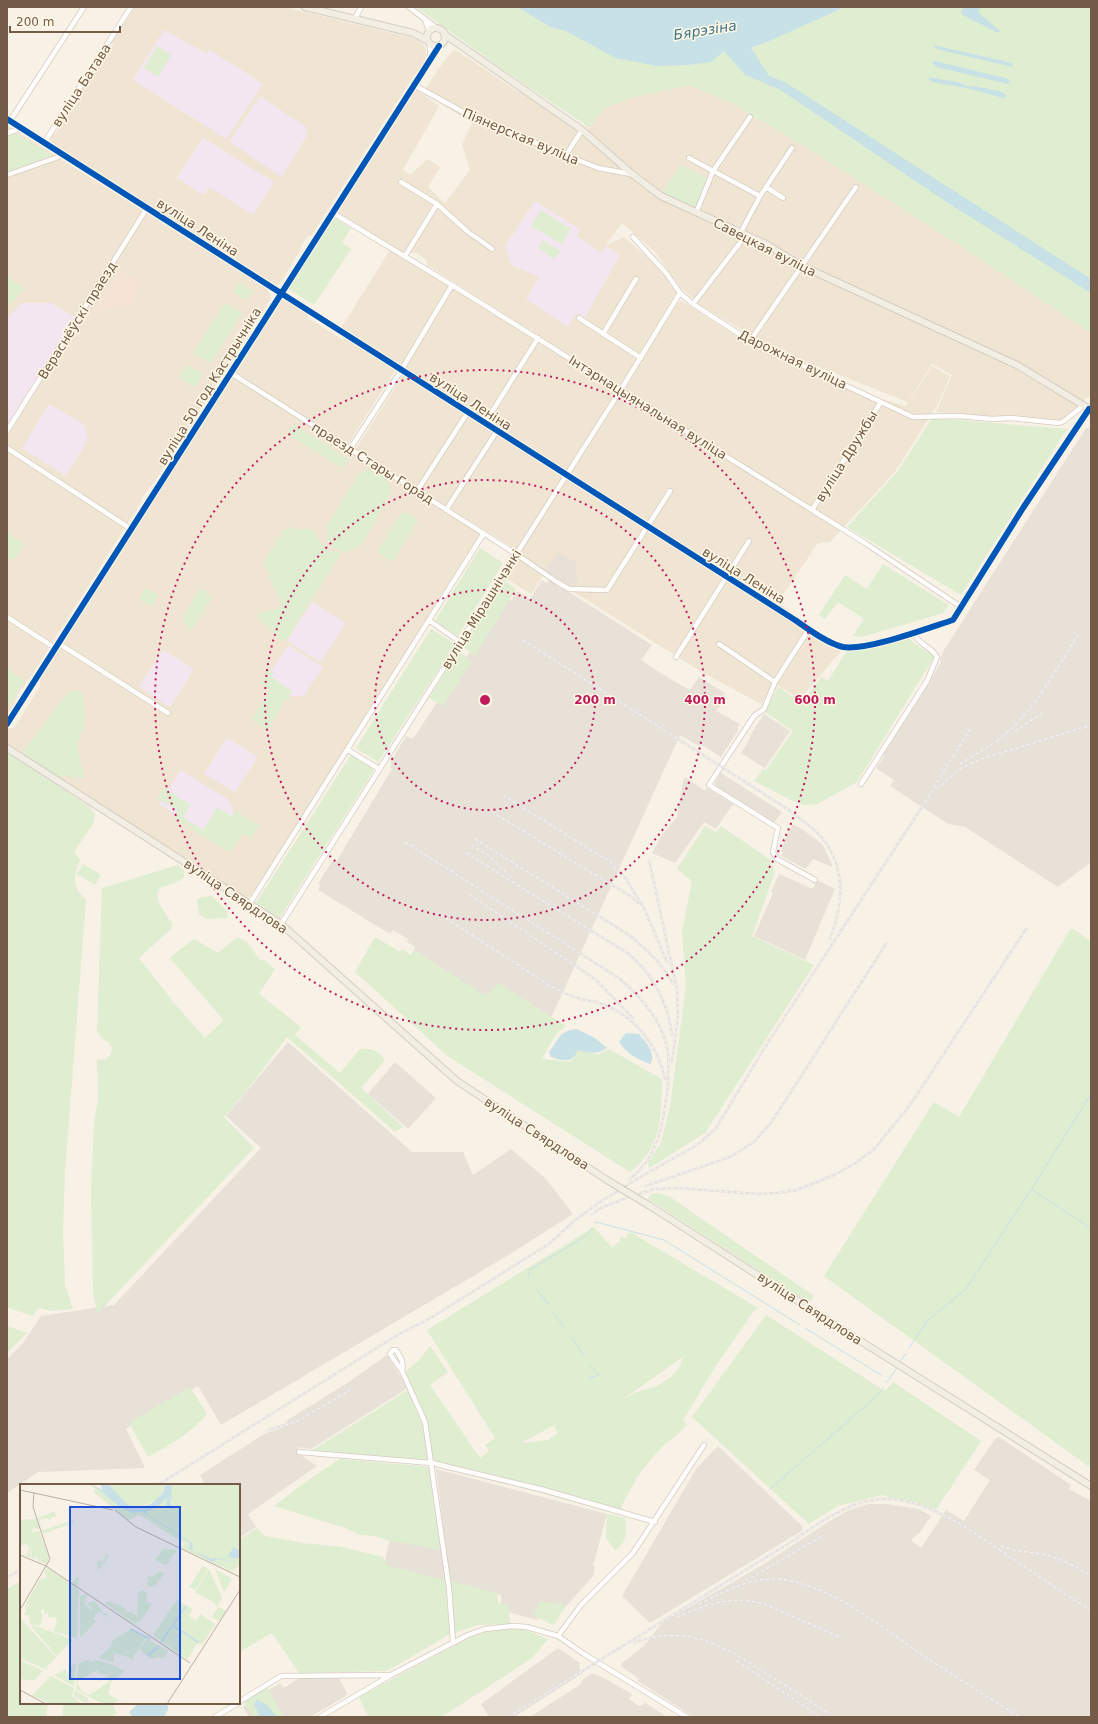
<svg xmlns="http://www.w3.org/2000/svg" width="1098" height="1724" font-family="'DejaVu Sans',sans-serif">
	<style>
		.residential { fill: #f0e5d3 }
		.commercial { fill: #f5e4d6 }
		.industrial { fill: #e8e1d7 }
		.education { fill: #f4e6f0 }
		.green { fill: #dfedd0; fill-rule: evenodd }
		.water { fill: #c8e1e6 }
		.lines { fill: none; stroke-linecap: round; stroke-linejoin: round }
		.stream { stroke: #c8e1e6; stroke-width: 1 }
		.minor-casing { stroke: #d5ccc2; stroke-width: 6 }
		.major-casing { stroke: #d5cdc4; stroke-width: 8 }
		.minor { stroke: #fefdfb; stroke-width: 4.5 }
		.major { stroke: #f2eee3; stroke-width: 6 }
		.rail-casing { stroke: #e4e1e3; stroke-width: 2.5 }
		.rail { stroke: #fff8e6; stroke-width: 1; stroke-dasharray: 3; stroke-linecap: butt }
		.major-bridge-casing { stroke: #d5cdc4; stroke-width: 8; stroke-linecap: butt }
		.major-bridge { stroke: #f2eee3; stroke-width: 6 }
		.cycleway-casing { stroke: #fff8e6; stroke-width: 8 }
		.cycleway { stroke: #0057b8; stroke-width: 6 }
		.ring { fill: none; stroke: #c2185b; stroke-width: 2; stroke-dasharray: 2 4 }
		.labels { text-anchor: middle; stroke-width: 3; stroke-linejoin: round; paint-order: stroke }
		.street-label { font-size: 13px; fill: #735b47; stroke: #fff8e6 }
		.water-label { font-size: 14px; font-style: italic; fill: #417588; stroke: #fff8e6 }
		.inset-river { fill: none; stroke: #c8e1e6; stroke-width: 2 }
		.inset-road { fill: none; stroke: #beb0a1; stroke-width: 1 }
		.view { fill: #1d4ed8; fill-opacity: 0.15; stroke: #1d4ed8; stroke-width: 2 }
		.inset-edge { fill: none; stroke: #735b47; stroke-width: 2 }
		.centre { fill: #c2185b; stroke: #fff8e6; stroke-width: 2 }
		.ring-label { font-size: 12px; text-anchor: middle; font-weight: bold; fill: #c2185b; stroke: #fff8e6; stroke-width: 3; stroke-linejoin: round; paint-order: stroke }
	</style>
	<rect width="100%" height="100%" fill="#f7f1e6"/>
	<path class="residential" d="M135 7H284L421 40 426 49V57L423 66 415 74 311 236H308L301 246 300 251 280 283 277 286H273L259 277V274L246 266 244 268 51 144V137L53 134 54 135 63 121V118L91 76H93L99 66 98 64 101 58 105 57 113 45 112 41Z
		M453 50 459 52 517 91 548 107 583 135 604 108 631 98 688 85 728 101 814 152 970 252 1091 333V397H1087L1066 423 936 412 952 375 932 364 908 402 776 350 700 305 681 288 655 252 622 223 606 245 624 237 661 269 670 285 677 292 622 386 617 385 613 383 612 380 601 372 598 373 578 361V358L571 354 569 355 427 265V260L416 253 400 252 335 212 414 88 439 106 403 170 410 175 428 159 440 167 428 187 445 203 470 170 462 145 472 123 423 93 439 68Z
		M7 125 267 289 271 298 156 479 142 498 140 504 32 675 18 694 14 704 7 713Z
		M390 250 510 323 621 395 677 303 682 301 747 343 822 372 881 399 906 406 932 366 950 376 938 404 895 472 830 542 818 543 778 602 842 650 800 699 775 684 761 704 700 671 569 589 544 575 531 594 499 574 514 548 355 450 407 369 341 328Z
		M281 299 308 313V318L342 339H346L396 369 345 449 481 535 252 895 246 899 7 746V728H14L40 686V678L278 300Z"/>
	<path class="commercial" d="M120 270 136 280 140 290 130 306H115L113 309 106 310 103 308 100 313 93 309 96 305 97 306Z"/>
	<path class="industrial" d="M1091 427V862L1058 887 965 827 948 824 890 786 894 780 876 768 884 757 883 755 929 683 941 662 940 659 944 650 1086 428Z
		M558 552 576 562V578L579 580 575 586 571 584 569 587 545 572Z
		M542 580 546 583 550 580 652 645 641 660 665 676 690 690 699 677 725 693 722 698 725 700 716 711 740 724 737 728 739 729 721 757 700 744 699 746 680 735 551 1018 486 997 414 950 415 947 407 942 408 939 393 930 390 934 318 890 321 885 318 884 332 861 336 862 392 769 390 767 392 765 390 763 406 736 413 739 505 598 511 601 517 591 530 599Z
		M764 714 790 731 765 768 741 753 751 737 750 736Z
		M721 773 782 812 774 823 716 787 715 783Z
		M685 777 705 791 707 788 733 804 716 829 704 822 675 863 652 853 662 835 677 817 683 781Z
		M793 824 802 829 823 845 832 865V867L813 859 806 869 781 856 783 853 781 851 785 842 784 841Z
		M779 874 813 889 817 880 835 889 805 960 754 936 773 893 771 892Z
		M288 1042 412 1152H463L473 1175 511 1149 546 1179 573 1214 507 1256 221 1425 198 1386 126 1429 145 1468 38 1472 7 1493V1359L23 1343 41 1316 114 1305 261 1148 226 1116Z
		M395 1062 436 1098 408 1129 368 1094Z
		M387 1355 408 1388 311 1449 297 1447 302 1456 317 1466 248 1514 256 1527 239 1538V1485H205L200 1475 264 1434 287 1426 286 1421 349 1382Z
		M999 1437 1071 1485 1069 1489 1091 1501V1717H694L638 1681 639 1679 621 1666 622 1663 644 1646 662 1623 764 1564 828 1522 849 1510 868 1504H886L919 1509 931 1516 921 1531 911 1540 921 1548 946 1510 964 1521 990 1480 974 1470 995 1439Z
		M718 1446 802 1526 803 1530 650 1623 622 1596 696 1469Z
		M436 1469 607 1514 593 1566 595 1567 593 1576 560 1613 541 1609 537 1620 501 1610V1595L448 1583 384 1565 395 1516 443 1524Z
		M558 1648 580 1663 579 1668 583 1673 514 1717H489L481 1704Z
		M592 1673 602 1677 632 1694 629 1699 639 1706 643 1705 644 1702 667 1717H530L581 1684 582 1680Z
		M338 1676 347 1693 346 1696 310 1717H249L243 1707 280 1683 284 1688 301 1677Z"/>
	<path class="education" d="M164 30 207 54 210 50 263 84 226 139 133 80Z
		M260 96 306 127 307 135 282 177 229 142Z
		M203 138 274 182 253 215 209 187 204 195 177 178Z
		M535 201 580 229 577 236 601 253 606 246 620 255 584 319 576 314 568 327 526 299 539 277 511 265 505 246Z
		M22 303H51L76 318 7 428V319Z
		M49 404 85 425 88 439 66 476 22 448Z
		M312 602 346 623 321 662 287 641Z
		M288 645 323 667 304 696H291L265 680Z
		M163 650 194 669 170 707 139 687Z
		M227 738 258 757 235 792 204 774Z
		M181 770 227 799 233 809 232 811 237 815 214 839 159 804Z"/>
	<path class="green" d="M416 7H517L552 28 566 31 723 51 751 48 772 40 845 7H1091V333L970 252 814 152 728 101 688 85 631 98 604 108 588 128 583 123 512 76Z
		M157 46 171 55 158 77 144 68Z
		M15 133 52 155V156L7 172V136Z
		M681 165 709 179 696 208 661 193Z
		M541 210 571 229 562 244 531 226Z
		M334 218 351 228 342 243 351 249 314 305 288 289Z
		M543 240 560 251 555 259 538 248Z
		M7 277 25 288 7 307Z
		M239 282 252 291 246 301 233 292Z
		M225 303 242 313 211 363 193 353Z
		M187 364 203 374 195 388 179 377Z
		M932 418 1067 429 961 595 847 527 898 471Z
		M293 424 348 459 342 468 287 434Z
		M365 471C381 470 391 478 390 495L362 544C343 560 322 548 328 524L358 475Z
		M403 511 418 520 392 562 377 552Z
		M295 527 300 530 310 528 315 532 316 536 327 550 341 553 287 639 281 640 257 617 258 614 280 608 281 601 271 582 268 571 263 563 283 531Z
		M7 533 25 544 13 561 7 556Z
		M480 548 503 563 458 636 435 621Z
		M883 564 949 605 943 613 862 637 853 636 864 619 838 602 825 619 819 615 845 575 867 589Z
		M504 580 516 589 475 656 462 646Z
		M146 587 159 595 152 606 139 599Z
		M202 589 212 597 192 629 189 630 182 620 199 590Z
		M431 629 455 644 378 762 356 748Z
		M906 637 934 657 857 782 817 804 805 805 795 802 754 781 763 769 766 770 793 731 765 712 778 687 803 703 821 677 828 681 846 652Z
		M458 651 472 661 443 706 429 698Z
		M7 668 24 681 7 709Z
		M269 669 273 672 271 677 292 691 288 700 287 698 267 730 252 719 270 690 261 684Z
		M71 690 81 692 85 713 83 729 77 746 84 778 64 776 54 778 21 755 58 705Z
		M7 752 90 807 95 814 93 824 75 850V853L80 860C73 877 72 887 86 900L65 1171 63 1230 65 1285 73 1309 53 1311 39 1308 32 1316 7 1307Z
		M351 755 374 770 279 919 256 903Z
		M164 788 191 805 183 818 203 830 217 807 231 816 235 811 259 826 251 838 243 833 230 853 174 818 178 811 157 798Z
		M705 826 716 832 721 826 769 859 775 872 752 936 814 965 705 1133 649 1168 648 1162 661 1143 670 1107 686 985 682 932 692 881 677 869Z
		M83 864 101 875 95 885 77 874Z
		M178 865 184 870V877L179 881 160 888 157 894 160 905 172 924 171 929 139 958 174 1003 205 1038 223 1021 222 1018 170 958 179 950 194 939 218 953 237 937 247 942 260 960H264L275 969 259 994 301 1027 295 1035 340 1073 360 1049C372 1048 377 1050 385 1060L361 1088 403 1127 395 1132 287 1037 244 1094 224 1117 254 1148 100 1311 97 1312 93 1293 91 1189 94 1122 98 1100 97 1059 105 1060 111 1054 112 1048 109 1042 101 1038 97 1030 102 888Z
		M212 896 227 911 228 918 206 919 199 914 197 900 201 897Z
		M1071 928 1091 941V1468L824 1276 934 1102 959 1117Z
		M375 937 400 952 402 949 411 955 414 950 486 996 498 983 566 1026 556 1034 542 1059 571 1062 578 1050 598 1055 609 1049 662 1079C661 1116 662 1149 630 1172L449 1057 355 972Z
		M658 1193 670 1197 814 1296 809 1303 648 1199 651 1194Z
		M594 1227 613 1249V1247L620 1241V1237L626 1238 628 1233 630 1232 758 1308 754 1311 717 1364 683 1420 687 1424C681 1433 672 1438 664 1445 644 1464 629 1489 618 1514L434 1464 427 1424 422 1408 404 1373 420 1359 430 1346 448 1372 430 1385 480 1458 489 1451 485 1445 495 1438 427 1330ZM684 1356 679 1368 671 1377 657 1386 637 1392 622 1400ZM558 1423 554 1427 558 1433 548 1440 521 1443Z
		M766 1315 885 1391 893 1382 981 1441 936 1510 882 1495 838 1506 809 1524 692 1417Z
		M7 1326 27 1333 7 1353Z
		M190 1387 207 1414C187 1436 173 1443 148 1457L129 1423Z
		M408 1390 423 1426 430 1464 313 1450Z
		M340 1459 430 1467 442 1550 386 1540 376 1536 360 1535 345 1528 274 1506 304 1483Z
		M607 1514 625 1518C627 1529 627 1544 615 1550L606 1538Z
		M257 1528 265 1536 303 1543 341 1547 383 1557 386 1565 445 1580 450 1634 387 1671 299 1673 272 1633 239 1652V1540Z
		M21 1581V1703H48L46 1717H7V1589Z
		M451 1581 497 1593 498 1603 509 1605 510 1624 478 1625 454 1633Z
		M539 1601 557 1604 560 1601 565 1606 554 1625 534 1616Z
		M520 1628 548 1639 532 1658 454 1709 441 1717H368L359 1697 482 1631Z
		M267 1687 284 1717H253L243 1701Z
		M64 1703H118L113 1706 117 1713 111 1717H62Z"/>
	<path class="water" d="M517 7H673L681 8 695 7H845L772 40 751 48 769 76 785 82 1091 279V293L945 201 779 89 745 75 724 51 711 62 687 65 657 66 615 58 566 31 552 28Z
		M963 7H981L978 12 1000 31 998 33 961 14Z
		M933 45 1012 63 1013 67 940 50 934 47Z
		M935 61 1009 79 1010 82 1008 84 937 67 932 63Z
		M930 77C941 81 954 79 964 85 974 87 1002 89 1007 96L1003 98 971 89 932 82 929 80Z
		M577 1029 595 1038 607 1048C597 1055 589 1053 578 1050 572 1064 563 1061 551 1057L549 1052C559 1040 558 1031 577 1029Z
		M626 1033 639 1034C646 1043 657 1053 650 1064 637 1059 627 1054 619 1042Z
		M257 1700 266 1704 277 1717H259L257 1710 254 1704Z
		M139 1703H165L168 1706V1710L164 1716 159 1717H133L129 1712Z"/>
	<g class="lines">
		<path class="stream" d="M1032 1190 1091 1228
			M595 1224 596 1222 664 1240 800 1325
			M528 1278 530 1270 586 1236 592 1228
			M537 1290 548 1304
			M553 1313 564 1327
			M805 1328 881 1375
			M572 1338 583 1355
			M909 1348 928 1320 965 1290 1031 1190 1091 1094
			M900 1362 906 1353
			M589 1378 599 1375 590 1365
			M887 1382 897 1368
			M769 1490 878 1395 884 1387"/>
		<g class="minor-casing">
			<path id="minor" d="M409 7 438 29
				M355 19 361 7
				M425 20 429 31
				M430 57V45
				M414 85 476 119 598 168 631 174
				M7 119 795 620C808 629 828 644 843 647 867 651 928 628 953 620L1023 508 1089 409
				M10 121 84 7
				M7 133 22 128
				M44 143 131 7
				M566 155 582 130
				M689 158 760 196
				M7 175 64 155
				M401 182 437 204 468 232 480 240 492 249
				M766 187 783 198
				M333 213 452 285 865 543 961 607
				M696 213 713 171 750 117
				M741 232 760 196 792 148
				M633 237 667 274 680 293 693 304 750 341 913 417 959 416 992 419 1011 418 1059 423 1064 421 1084 405
				M405 256 437 204
				M693 304 746 235
				M579 318 641 358
				M603 334 636 279
				M750 341 856 187
				M231 373 516 554 557 582 569 589 607 590 670 491
				M485 423 538 338
				M7 431 147 208
				M7 448 131 529
				M350 449 402 369 452 285
				M417 491 468 412
				M446 510 497 431
				M812 510 881 402
				M7 617 55 648
				M430 621 460 642
				M809 629 775 682 764 709 754 716 709 785 778 828 773 852 777 859 815 880
				M58 643 168 713
				M719 644 775 682
				M676 657 749 541
				M7 724 439 46
				M348 750 379 769
				M861 784 927 681 937 657C931 646 918 645 914 632
				M250 903 484 533
				M281 924 620 391 680 293
				M402 1371C404 1363 401 1357 396 1350H393L390 1354 402 1371 425 1422 449 1588 453 1642
				M299 1452 432 1463 544 1490 655 1522
				M558 1636 581 1605 633 1553 704 1445
				M239 1702 281 1676 390 1675
				M215 1717 238 1703
				M320 1717 391 1675 468 1635 485 1629 513 1626 527 1627 558 1636 584 1654 687 1717"/>
		</g>
		<g class="major-casing">
			<path id="major" d="M305 7 413 33 427 40
				M427 37a9 9 0 1 1 18 0a9 9 0 1 1-18 0Z
				M444 34 582 130 632 174 661 196 766 244 802 266 826 277 1017 365 1091 410
				M7 748 281 924 457 1081 607 1180
				M650 1206 851 1335 1091 1486"/>
		</g>
		<use href="#minor" class="minor"/>
		<use href="#major" class="major"/>
		<g class="rail-casing">
			<path id="rail" d="M523 640 786 808C799 818 814 827 824 840 846 870 843 906 830 939
				M1015 731 1044 712
				M997 741C1034 713 1053 674 1078 635
				M960 764 1001 739
				M937 789 961 768 981 759 1091 725
				M503 795 610 862 626 879 644 908 667 962
				M492 812 630 896 638 903
				M475 839 629 935C647 950 662 963 673 984
				M405 842 619 978C641 997 663 1021 668 1052 669 1063 668 1074 668 1086
				M471 845 488 855 511 877
				M466 853 629 954C654 976 668 1002 672 1035
				M649 860 677 989 678 1017 672 1062
				M470 895 595 979 633 1018
				M441 915 552 987C562 992 571 996 581 999 588 1001 595 1001 602 1004 634 1015 659 1047 665 1079
				M630 1179C663 1153 663 1117 669 1080
				M646 1186 730 1157 754 1142 771 1123 886 944
				M592 1214 601 1208 628 1197 655 1189 678 1188 758 1194 777 1193 797 1190 834 1175 856 1163 875 1148 910 1105 1026 929
				M268 1430 298 1421 350 1390
				M158 1485 399 1334 429 1319 536 1252 549 1244 574 1221 600 1202 642 1176 692 1148 701 1142 716 1128 767 1044 922 807 970 729
				M1001 1546C1017 1553 1033 1551 1049 1556 1064 1560 1078 1568 1091 1576
				M7 1578 21 1569
				M746 1581 825 1534
				M699 1604C724 1592 748 1578 776 1579 829 1582 882 1628 925 1657 956 1677 988 1697 1020 1717
				M677 1617C709 1604 734 1593 769 1606L842 1638
				M635 1642C688 1623 728 1648 770 1676 790 1688 810 1701 829 1714
				M737 1661 820 1717
				M508 1717 788 1544C810 1529 832 1513 857 1504 912 1484 966 1528 1009 1556 1036 1574 1063 1593 1091 1610"/>
		</g>
		<use href="#rail" class="rail"/>
		<g class="major-bridge-casing">
			<path id="major-bridge" d="M607 1180 650 1206"/>
		</g>
		<use href="#major-bridge" class="major-bridge"/>
		<g class="cycleway-casing">
			<path id="cycleway" d="M7 119 795 620C808 629 828 644 843 647 867 651 928 628 953 620L1023 508 1089 409
				M7 724 439 46"/>
		</g>
		<use href="#cycleway" class="cycleway"/>
	</g>
	<g class="ring">
		<circle cx="485" cy="700" r="110"/>
		<circle cx="485" cy="700" r="220"/>
		<circle cx="485" cy="700" r="330"/>
	</g>
	<g class="labels">
		<g class="street-label">
			<text transform="translate(81 85) rotate(-57)" y="5">вуліца Батава</text>
			<text transform="translate(521 136) rotate(23)" y="5">Піянерская вуліца</text>
			<text transform="translate(198 227) rotate(33)" y="5">вуліца Леніна</text>
			<text transform="translate(765 247) rotate(27)" y="5">Савецкая вуліца</text>
			<text transform="translate(77 320) rotate(-58)" y="5">Вераснёўскі праезд</text>
			<text transform="translate(793 359) rotate(26)" y="5">Дарожная вуліца</text>
			<text transform="translate(209 386) rotate(-58)" y="5">вуліца 50 год Кастрычніка</text>
			<text transform="translate(471 401) rotate(33)" y="5">вуліца Леніна</text>
			<text transform="translate(648 407) rotate(32)" y="5">Інтэрнацыянальная вуліца</text>
			<text transform="translate(846 456) rotate(-58)" y="5">вуліца Дружбы</text>
			<text transform="translate(373 463) rotate(32)" y="5">праезд Стары Горад</text>
			<text transform="translate(744 575) rotate(32)" y="5">вуліца Леніна</text>
			<text transform="translate(481 609) rotate(-58)" y="5">вуліца Мірашнічэнкі</text>
			<text transform="translate(236 896) rotate(34)" y="5">вуліца Свярдлова</text>
			<text transform="translate(537 1133) rotate(33)" y="5">вуліца Свярдлова</text>
			<text transform="translate(810 1308) rotate(33)" y="5">вуліца Свярдлова</text>
		</g>
		<g class="water-label">
			<text transform="translate(705 30) rotate(-9)" y="5">Бярэзіна</text>
		</g>
	</g>
	<g transform="translate(20 1484)">
		<rect width="220" height="220" fill="#f7f1e6"/>
		<path d="M69 0H72L99 21 116 29 127 27 143 18 151 6 152 0H220V80L213 88 159 63 165 60 123 33 119 31 109 36 101 31 74 8 75 4ZM88 0H146L138 15 118 24 108 21ZM35 27 36 33H32V36L30 35 28 38 29 35 26 34 19 36 23 46 47 38 49 40 52 36 55 38 23 50 31 75 18 34ZM16 35 20 45 14 44 11 49 19 47 29 72 27 80 18 77 16 71 15 75 11 74 12 68 11 66 10 73 0 70 7 71 8 66H11L6 60 0 62V36ZM143 65 157 66 146 82 135 76ZM86 70 89 72 78 87 77 79 79 76 83 78ZM183 82 188 85 175 106 169 103ZM27 84 52 99 58 92 59 101H56L60 111H58L57 154 34 148 37 137 35 133H28V128L25 131 24 125 20 126 23 132 20 142 10 140 9 131H0H4L7 125 4 122H9L6 119 21 94 25 95 27 91 24 89ZM189 85 202 114 196 124 195 119 175 108ZM195 85 212 95 204 108ZM141 87 144 89 136 101 131 103 126 101 129 96 127 94 128 92 131 93ZM121 106 127 109 126 117 132 120 121 136 115 140 86 120 88 117 100 121 107 126 105 129 111 128 116 131 117 135 118 110ZM68 110 64 119 68 123 71 127 72 125 67 119 75 117 84 130 88 128 86 132 90 136 79 127 73 135 76 138 60 154V112ZM157 116 172 125 169 132 176 137 180 130 195 140 182 161 178 158 167 176 133 151ZM198 123 206 127 199 137 192 133ZM0 134 36 173 25 185 0 174ZM10 141 21 144 53 156 37 172ZM110 146 126 154 113 173 112 178 111 174 94 169V178L78 174 91 162 93 156ZM127 155 148 167 144 174 138 173 131 175 119 165ZM0 176 23 187 14 196H4L0 194ZM69 176 72 178 76 176 88 179 105 187 91 198 88 210 105 220 97 216 95 220H82L56 205 57 199 61 206 69 211 89 198 86 193 99 186 89 190H80L77 186 56 198 59 179ZM56 179 54 202 34 191 46 185V193L50 182ZM31 192 54 204 52 212 61 220H30L12 211ZM55 206 68 214 67 220 54 212Z" fill="#dfedd0"/>
		<path d="M72 0 83 7 80 0H88L108 21 118 24 131 20 142 10 146 0H152L151 12 154 15 150 14 151 22 149 23 155 25 146 24 147 14 137 23 126 28 127 30 172 59 173 67 192 75 197 74 220 79 197 75 192 78 175 68 169 64 170 59 123 28 112 29 100 23ZM214 63 220 67V72L217 75 207 73Z" fill="#c8e1e6"/>
		<path class="inset-river" d="M154 142 179 159M110 145 130 155M141 158 166 122M127 172 139 162"/>
		<path class="inset-road" d="M0 6 93 26M95 26 116 43 220 93M0 71 26 82 170 179M0 126 30 75 13 23 14 8M0 206 26 220M147 220 220 106"/>
		<path class="view" d="M50 23H160V195H50Z"/>
		<rect width="220" height="220" class="inset-edge"/>
	</g>
	<circle cx="485" cy="700" r="6" class="centre"/>
	<g class="ring-label">
		<text x="595" y="704">200 m</text>
		<text x="705" y="704">400 m</text>
		<text x="815" y="704">600 m</text>
	</g>
	<rect width="1098" height="1724" fill="none" stroke="#735b47" stroke-width="16"/>
	<path d="M10 26v6h110v-6" fill="none" stroke="#735b47" stroke-width="2"/>
	<text x="16" y="26" font-size="12" fill="#735b47" stroke="#fff8e6" stroke-width="3" paint-order="stroke">200 m</text>
</svg>
